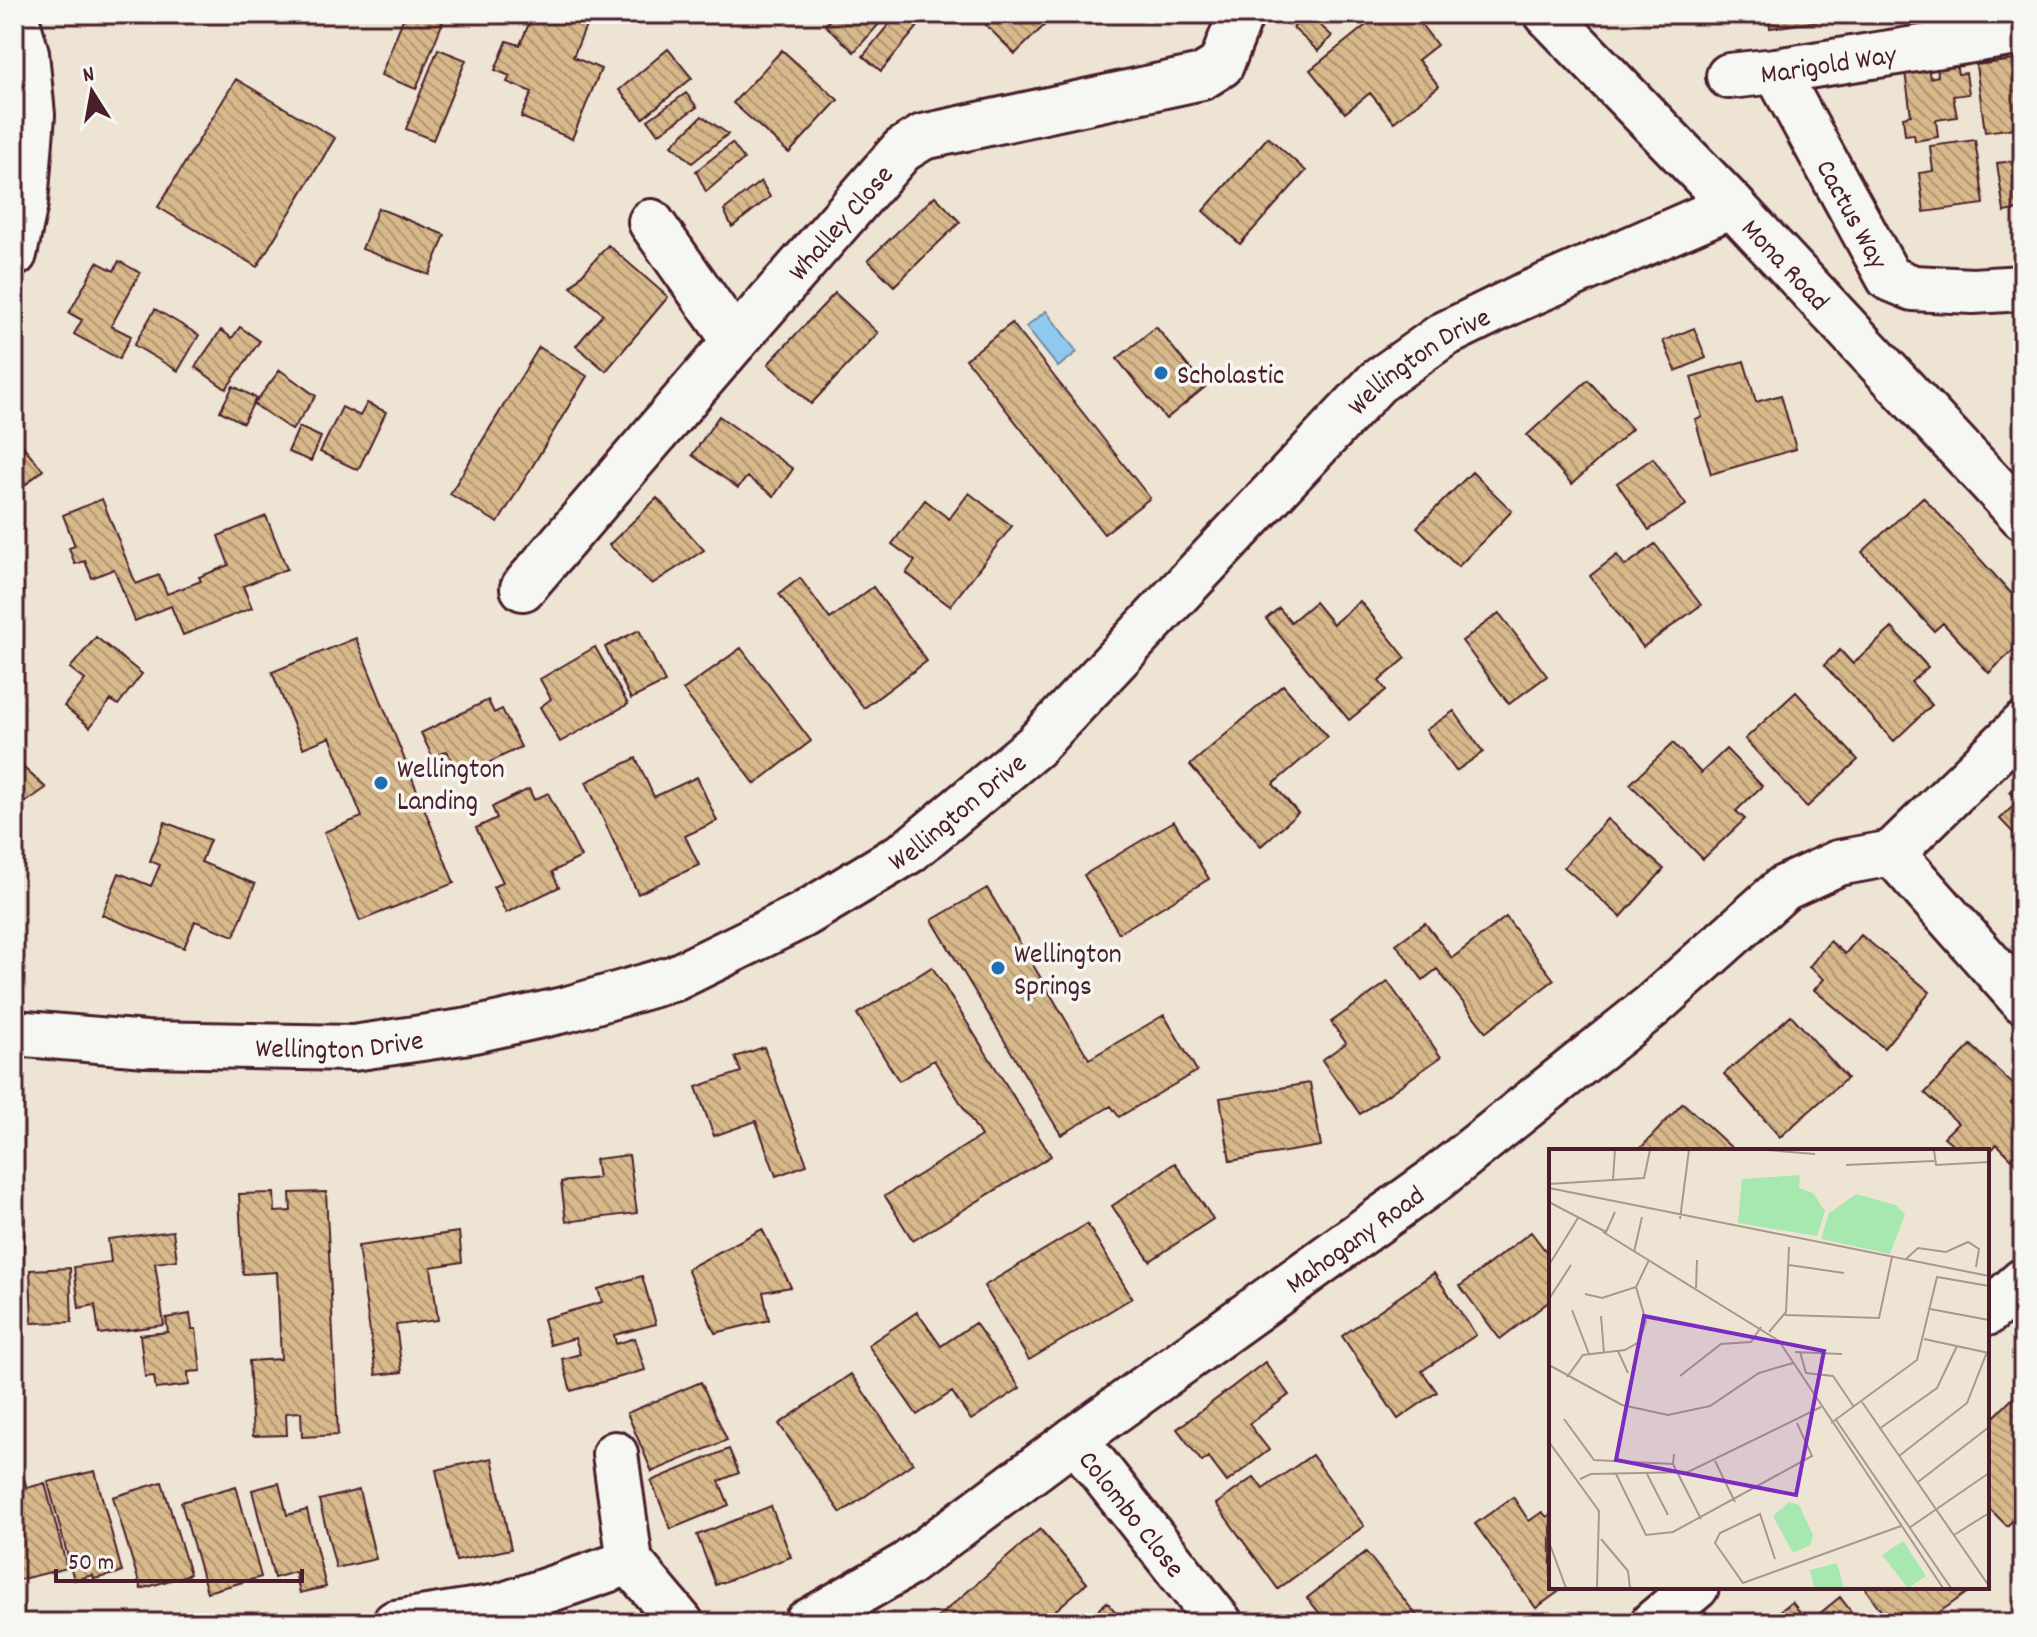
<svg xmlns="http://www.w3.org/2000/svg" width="2037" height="1637" font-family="Dekko,sans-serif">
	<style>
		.water { fill: #8fc9ee; stroke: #7385a0; stroke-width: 2 }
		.building { fill: url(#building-back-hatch); stroke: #4a1f2b; stroke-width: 2 }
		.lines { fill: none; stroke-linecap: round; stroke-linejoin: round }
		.minor-casing { stroke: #4a1f2b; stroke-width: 50 }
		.minor { stroke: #f6f6f2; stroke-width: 44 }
		.poi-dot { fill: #1f6fb2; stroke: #f6f6f2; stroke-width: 3 }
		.labels { text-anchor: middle; stroke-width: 7; stroke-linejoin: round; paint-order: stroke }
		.street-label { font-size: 28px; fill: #4a1f2b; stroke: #f6f6f2 }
		.poi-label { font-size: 28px; fill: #4a1f2b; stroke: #f6f6f2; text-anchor: start }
		.inset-road { fill: none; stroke: #ac9590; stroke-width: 2 }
		.view { fill: #7b2cbf; fill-opacity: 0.15; stroke: #7b2cbf; stroke-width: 4 }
		.inset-edge { fill: none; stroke: #4a1f2b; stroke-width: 4 }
	</style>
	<defs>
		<pattern id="building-back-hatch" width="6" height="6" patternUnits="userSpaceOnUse" patternTransform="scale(2)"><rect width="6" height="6" fill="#d7b98b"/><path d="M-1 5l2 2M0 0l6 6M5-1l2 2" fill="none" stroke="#b09672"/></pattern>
	</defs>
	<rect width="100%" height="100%" fill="#ede4d3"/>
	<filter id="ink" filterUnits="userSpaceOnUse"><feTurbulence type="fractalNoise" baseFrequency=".0125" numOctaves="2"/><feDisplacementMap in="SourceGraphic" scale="16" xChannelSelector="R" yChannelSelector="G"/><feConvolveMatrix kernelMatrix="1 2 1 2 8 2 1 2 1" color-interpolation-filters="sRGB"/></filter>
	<g filter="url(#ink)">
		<path class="water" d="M1046 311 1077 352 1058 367 1026 327Z"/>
		<path class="building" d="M405 14H446L416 89 381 75Z
			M533 14H591L573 57 601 69 572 139 521 117 532 92 507 82 510 76 495 70 507 41 520 45Z
			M835 14H888L854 52 825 25Z
			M897 14H920L925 18 881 71 863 56Z
			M975 14H1056L1015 54Z
			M1306 14H1308L1332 36 1318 51 1293 28Z
			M1380 14H1413L1437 45 1418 60 1439 86 1394 122 1370 93 1345 113 1310 70Z
			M1768 14H1827L1828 20 1770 28Z
			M438 49 466 60 433 140 406 129Z
			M668 49 692 78 643 118 619 90Z
			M782 50 838 100 789 153 733 103Z
			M2023 59V106H2020L2023 127 1985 132 1976 65Z
			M1927 62 1930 78 1938 76 1937 66 1956 64 1958 74 1966 73 1969 94 1953 96 1957 117 1936 120 1938 137 1915 141 1914 134 1905 135 1903 117 1911 115 1904 65Z
			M236 79 335 138 257 267 158 207Z
			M686 93 697 107 658 134 648 120Z
			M702 116 728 134 692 163 672 145Z
			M1268 137 1306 171 1240 244 1203 211Z
			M1975 140 1984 204 1924 212 1919 173 1933 171 1930 146Z
			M732 143 744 159 706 192 696 171Z
			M2023 160V209L2004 212 1997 163Z
			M761 181 770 197 732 227 724 210Z
			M935 196 960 222 894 286 868 260Z
			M378 208 445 235 429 275 362 249Z
			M608 245 668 297 606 371 576 346 603 314 571 287Z
			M119 261 140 273 111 326 131 336 119 359 74 334 82 320 69 313 97 262 114 271Z
			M835 293 878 333 811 404 768 364Z
			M155 309 199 335 178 371 134 345Z
			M1012 323 1150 498 1104 534 966 359Z
			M240 327 260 341 226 389 195 367 221 330 232 338Z
			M1156 327 1205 387 1166 419 1117 359Z
			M1694 328 1706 358 1676 371 1663 341Z
			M539 347 587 376 498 523 450 494Z
			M1744 361 1756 402 1781 395 1796 449 1711 474 1695 419 1702 417 1691 377Z
			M280 370 316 396 292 430 254 404Z
			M1588 380 1632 429 1572 484 1527 435Z
			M233 386 256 398 243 423 220 411Z
			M367 403 386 412 358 470 320 452 342 407 360 416Z
			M719 416 793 469 774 496 747 477 738 488 692 455Z
			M299 427 321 437 311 461 288 452Z
			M14 435 43 470 14 494Z
			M1653 458 1686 505 1649 530 1617 483Z
			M1472 472 1512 511 1458 567 1417 527Z
			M969 493 1012 526 950 606 906 573 915 561 892 544 925 500 949 519Z
			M1923 497 2023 606V641L1989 673 1943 623 1934 631 1862 552Z
			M657 498 704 550 652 584 609 545Z
			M102 499 136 584 159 575 167 594 201 581 199 577 229 565 218 536 266 516 287 569 243 586 252 608 183 635 171 606 135 621 114 569 92 578 85 561 75 564 69 548 75 546 63 515Z
			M1655 544 1701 605 1643 647 1590 576 1617 555 1625 566Z
			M800 578 830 619 873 587 927 661 864 708 779 594Z
			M1360 601 1406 658 1379 681 1386 690 1349 720 1266 619 1279 608 1291 622 1315 602 1333 624Z
			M1499 613 1547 676 1509 704 1462 641Z
			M1892 628 1928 667 1911 682 1932 705 1894 741 1824 665 1840 650 1853 664Z
			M639 630 665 682 631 699 605 647Z
			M96 637 142 674 118 705 111 700 90 727 64 706 85 680 70 668Z
			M356 638 454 883 360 921 324 832 362 817 330 737 303 748 272 672Z
			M595 647 628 704 560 742 540 707 551 699 540 679Z
			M741 648 811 741 755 784 683 690Z
			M1283 685 1328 737 1273 784 1298 813 1261 846 1190 765Z
			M1796 692 1858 760 1807 807 1745 739Z
			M488 700 494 713 502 709 521 747 460 777 447 751 433 758 421 733Z
			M1454 711 1483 752 1456 771 1426 730Z
			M1673 743 1701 773 1726 749 1762 786 1736 811 1745 819 1703 859 1630 784Z
			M636 758 654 797 697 777 717 821 685 836 699 865 638 894 586 782Z
			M14 759 46 788 14 810Z
			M2023 779V843L2000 819 2018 801 2010 792Z
			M529 789 534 800 548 793 581 857 552 872 559 887 506 913 493 887 503 882 476 828 497 818 492 807Z
			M1607 819 1664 869 1621 917 1564 867Z
			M1174 821 1209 879 1119 933 1084 875Z
			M165 822 210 840 201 862 255 884 234 936 195 921 184 948 102 915 119 873 151 886 160 865 150 861Z
			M987 888 1089 1059 1164 1015 1197 1071 1119 1117 1111 1106 1061 1135 932 920Z
			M1506 917 1554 980 1486 1032 1437 969 1423 980 1396 944 1425 923 1452 958Z
			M1861 935 1930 992 1884 1048 1814 990 1824 979 1809 967 1830 941 1845 954Z
			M932 967 1051 1156 913 1241 885 1196 981 1136 934 1060 899 1081 857 1014Z
			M1388 982 1441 1057 1360 1114 1322 1060 1346 1043 1331 1022Z
			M1791 1015 1847 1078 1780 1137 1724 1074Z
			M1971 1045 2021 1092 2011 1103 2023 1114V1148L2012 1159 1997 1144 1987 1155V1151H1950L1955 1146 1944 1137 1958 1123 1925 1093Z
			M764 1047 807 1165 776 1176 756 1121 714 1136 696 1087 741 1072 735 1057Z
			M1310 1083 1321 1146 1230 1161 1220 1098Z
			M1683 1103 1735 1151H1638Z
			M629 1155 637 1213 566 1222 561 1182 598 1178 595 1159Z
			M1175 1163 1213 1219 1150 1261 1112 1206Z
			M326 1192 338 1435 302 1437 301 1412 286 1413 287 1435 253 1436 249 1361 281 1359 277 1272 243 1274 239 1194 274 1193 275 1212 291 1211 290 1193Z
			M14 1213 25 1214 18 1347H14Z
			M1087 1224 1132 1298 1029 1360 984 1286Z
			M762 1229 791 1287 763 1292 769 1320 715 1333 687 1269Z
			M173 1231 177 1260 155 1263 164 1325 99 1334 95 1305 79 1308 74 1267 111 1262 108 1239Z
			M459 1232 462 1262 431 1267 438 1320 396 1325 402 1372 376 1375 358 1246Z
			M1531 1232 1551 1258V1300L1500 1339 1460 1286Z
			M70 1268 72 1322 32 1323 30 1270Z
			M1434 1273 1476 1335 1422 1371 1437 1392 1398 1419 1342 1336Z
			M642 1276 656 1324 614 1335 616 1344 635 1338 645 1370 571 1391 562 1359 580 1354 575 1338 550 1345 543 1319 602 1302 598 1289Z
			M917 1312 941 1346 975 1323 1020 1388 971 1420 952 1392 917 1415 868 1345Z
			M190 1314 192 1329H196L201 1371 188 1372 189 1385 156 1389 154 1376 145 1377 140 1335 168 1332 166 1318Z
			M1265 1362 1289 1395 1249 1424 1269 1450 1227 1482 1208 1457 1202 1462 1177 1429Z
			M851 1374 913 1463 841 1513 779 1424Z
			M701 1382 727 1440 652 1472 627 1413Z
			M2016 1395 2023 1402V1511L2007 1526 1987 1506V1424Z
			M729 1449 739 1473 719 1481 729 1505 671 1529 651 1481Z
			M1312 1455 1364 1526 1278 1589 1216 1504 1254 1477 1263 1489Z
			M492 1458 511 1549 456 1561 436 1470Z
			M95 1471 122 1572 94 1579 93 1575 74 1580 48 1482Z
			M24 1479 27 1488 45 1483 67 1568 14 1581V1482Z
			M162 1482 190 1574 141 1589 113 1497Z
			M279 1483 287 1515 307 1510 326 1587 300 1593 295 1572 274 1578 252 1490Z
			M236 1486 261 1577 207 1592 181 1502Z
			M359 1490 376 1559 336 1568 319 1500Z
			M1513 1497 1529 1521 1542 1512 1547 1517 1551 1514V1587H1565L1536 1608 1475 1524Z
			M771 1506 791 1557 716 1585 697 1535Z
			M1040 1529 1087 1583 1041 1623H931Z
			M1366 1552 1422 1622 1328 1623 1307 1598Z
			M1864 1587H1975L1924 1623H1890Z
			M1840 1597 1860 1623H1765L1792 1602 1808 1623Z
			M1107 1602 1125 1623H1083Z"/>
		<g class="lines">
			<g class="minor-casing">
				<g id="minor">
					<path id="s1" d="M1547 14 1732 205 2023 517"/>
					<path id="s2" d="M1776 71 1889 278 1913 288 1973 291 2023 288"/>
					<path id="s3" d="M1729 76 1776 71 2023 32"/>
					<path d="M651 222 735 341"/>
					<path d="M14 254 25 203 32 115 26 53 15 14"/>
					<path id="s4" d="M523 588 735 341 902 150 923 137 1202 77 1221 65 1241 14"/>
					<path d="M1892 853 2023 1001"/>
					<path d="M1892 853 2023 725"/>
					<path id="s5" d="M14 1033 146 1044 353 1048 469 1031 568 1009 675 978 803 915 909 851 1035 746 1377 382 1443 335 1519 298 1732 205"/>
					<path d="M1987 1313 2023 1281"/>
					<path id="s6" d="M1075 1439 1220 1623"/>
					<path d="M615 1454 630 1562 681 1623"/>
					<path d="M395 1623 498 1607 630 1562"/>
					<path id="s7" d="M806 1623 906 1565 1075 1439 1432 1182 1652 1006 1784 888 1838 863 1892 853"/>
					<path d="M1653 1623 1696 1587"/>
				</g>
			</g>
			<use href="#minor" class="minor"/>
		</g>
	</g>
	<g class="poi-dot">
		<circle cx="1161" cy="373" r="8"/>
		<circle cx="381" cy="783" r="8"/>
		<circle cx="998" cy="968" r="8"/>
	</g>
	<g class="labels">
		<g class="street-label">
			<text dy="10" stroke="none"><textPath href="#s3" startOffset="100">Marigold Way</textPath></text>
			<text dy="10" stroke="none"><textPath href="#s2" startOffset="162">Cactus Way</textPath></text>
			<text dy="10" stroke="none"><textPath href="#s4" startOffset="484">Whalley Close</textPath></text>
			<text dy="10" stroke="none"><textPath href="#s1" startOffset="346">Mona Road</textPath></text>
			<text dy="10" stroke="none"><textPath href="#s5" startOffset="1646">Wellington Drive</textPath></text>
			<text dy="10" stroke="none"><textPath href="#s5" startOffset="998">Wellington Drive</textPath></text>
			<text dy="10" stroke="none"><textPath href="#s5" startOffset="326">Wellington Drive</textPath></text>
			<text dy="10" stroke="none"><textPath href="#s7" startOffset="670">Mahogany Road</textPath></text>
			<text dy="10" stroke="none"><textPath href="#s6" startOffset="94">Colombo Close</textPath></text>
		</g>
		<g class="poi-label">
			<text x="1177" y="383">Scholastic</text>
			<text x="397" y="777">Wellington<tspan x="397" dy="32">Landing</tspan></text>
			<text x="1014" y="962">Wellington<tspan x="1014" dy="32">Springs</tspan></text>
		</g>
	</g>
	<g transform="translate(1549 1149)">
		<rect width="440" height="440" fill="#ede4d3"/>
		<path d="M251 26 250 39 264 44 276 62 268 87 189 74 193 30ZM307 45 347 56 356 65 341 105 272 90 280 64ZM240 353 250 356 264 386 261 396 244 404 224 367ZM354 392 377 427 359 439 333 406ZM288 414 295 439H265L261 421Z" fill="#a7e7b0"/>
		<path class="inset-road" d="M218 1 266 5M385 1 387 16 440 13M297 16 385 12M64 30 66 1M0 35 95 29 101 1M0 39 440 127M0 53 57 83 66 63M131 70 140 1M54 83 230 192 394 439M85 103 93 68M357 110 369 99 397 103 419 93 430 100 427 118M0 116 29 69M240 116 295 124M147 139 148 111M36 145 53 149 87 138M0 150 22 116M381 160 440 171M23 161 40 205M236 166 330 169 343 108M52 167 55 204M220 183 237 163 240 98M375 190 440 204M69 202 79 224M246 203 293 205M251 203 257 224 284 227 305 258M0 216 73 256 119 266 161 257 210 224 244 214M131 227 172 195 202 193 212 178M18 228 34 206 76 201 90 193 97 172 87 138 100 111M313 253 440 437M15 270 45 311 124 315M287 271 402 439M282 274 368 211 388 128 440 137M330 280 388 239 408 197M0 293 50 362 48 439M125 305 124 315 152 370M350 307 418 254 438 203M166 312 186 353M67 325 97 386 124 383 263 307 248 274M98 325 119 366M31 330 42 325 139 323 272 258M369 333 440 278M360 379 440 324M405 386 440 364M52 390 79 422 81 439M0 393 17 439M226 410 211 365 171 384 166 394 194 434 352 377"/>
		<path class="view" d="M95 167 275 202 247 346 67 311Z"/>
		<rect width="440" height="440" class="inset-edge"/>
	</g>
	<rect width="2037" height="1637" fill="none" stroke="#f6f6f2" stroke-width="48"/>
	<rect x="24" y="24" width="1989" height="1589" fill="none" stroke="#4a1f2b" stroke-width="3" filter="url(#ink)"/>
	<g transform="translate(92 92) rotate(349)" stroke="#f6f6f2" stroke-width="6" paint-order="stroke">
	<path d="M0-6L14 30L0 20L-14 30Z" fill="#4a1f2b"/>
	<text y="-12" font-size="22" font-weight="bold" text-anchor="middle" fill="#4a1f2b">N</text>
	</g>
	<path d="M56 1569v12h246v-12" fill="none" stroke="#4a1f2b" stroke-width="4"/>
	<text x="68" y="1569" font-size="24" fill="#4a1f2b" stroke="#f6f6f2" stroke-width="6" paint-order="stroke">50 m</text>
</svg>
